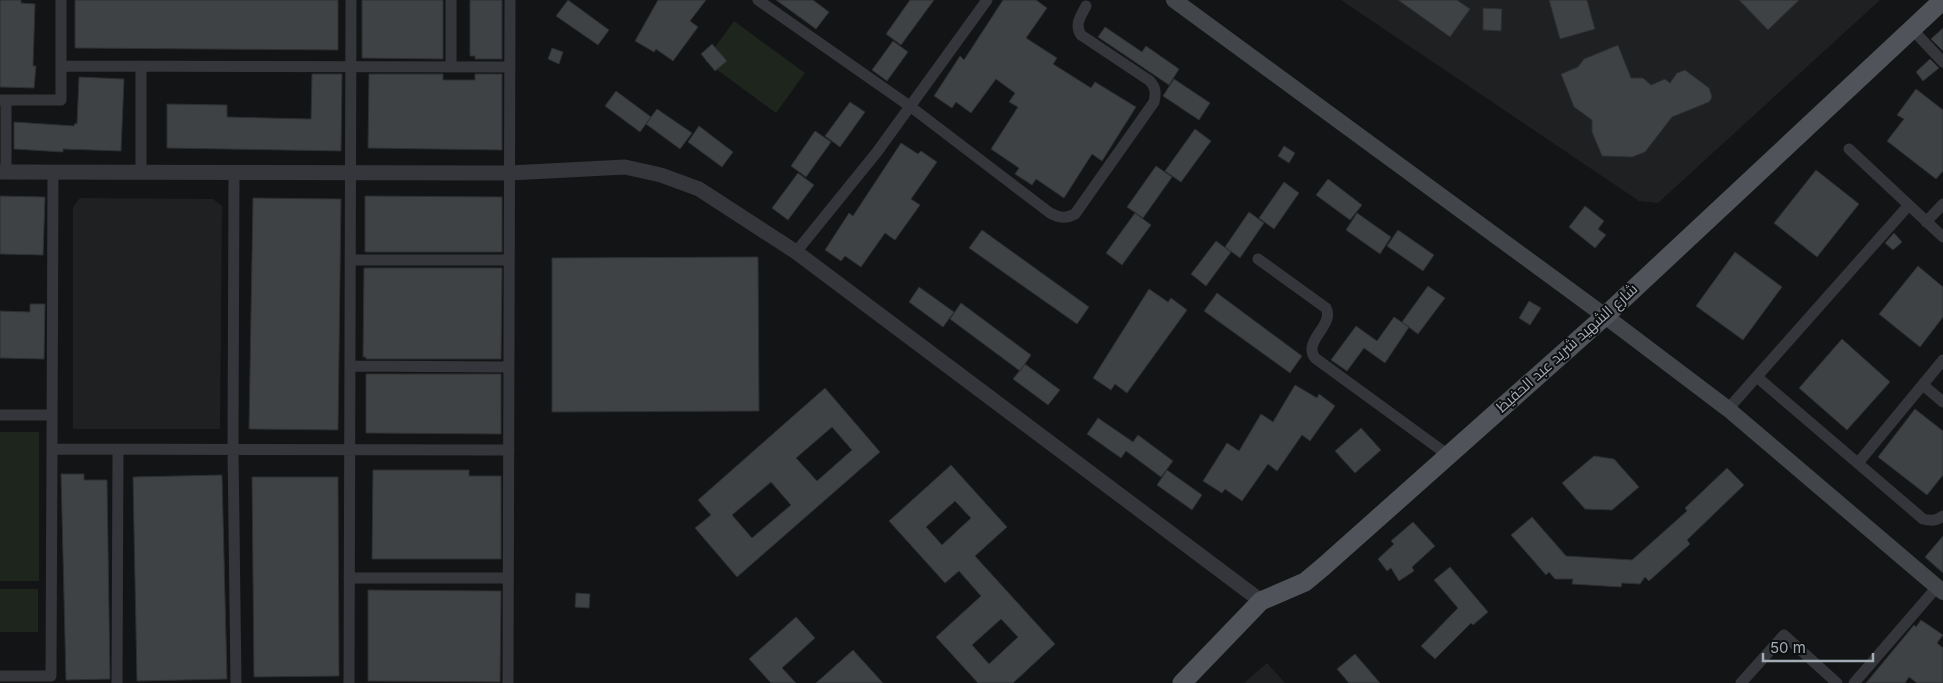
<svg xmlns="http://www.w3.org/2000/svg" width="1943" height="683" font-family="Inter,Cairo,sans-serif">
	<style>
		.built { fill: #1f2022 }
		.green { fill: #1e251d }
		.building { fill: #3f4245; stroke: #2d2e31; fill-rule: evenodd }
		.lines { fill: none; stroke-linecap: round; stroke-linejoin: round }
		.minor { stroke: #34363b; stroke-width: 11 }
		.tertiary { stroke: #34363b; stroke-width: 15 }
		.secondary { stroke: #42464b; stroke-width: 16 }
		.primary { stroke: #50545a; stroke-width: 19 }
		.labels { text-anchor: middle; stroke-width: 4; stroke-linejoin: round; paint-order: stroke }
		.street-label { font-size: 15px; fill: #a4adb6; stroke: #0e0f10 }
	</style>
	<rect width="100%" height="100%" fill="#131415"/>
	<path class="built" d="M1341 0H1880L1658 203 1639 201Z
		M80 198 213 199 222 206 220 429H73V207Z
		M1267 663 1285 683H1244Z"/>
	<path class="green" d="M734 21 805 73 776 113 705 61Z
		M0 432H39V581H0Z
		M0 589H38V632H0Z"/>
	<path class="building" d="M0 0H21V3L35 4 33 66H36L34 88 0 87Z
		M75 0H338V50L75 48Z
		M362 0H443V59L362 58Z
		M470 0H502V59H475V56H470Z
		M568 0 609 30 598 45 556 16Z
		M658 0H706L690 21 698 27 673 61 656 49 654 52 635 41Z
		M776 0H813L829 12 816 29Z
		M910 0H934L901 45 886 34Z
		M1003 0H1036L1047 8 1026 38 1057 58 1053 64 1091 88 1095 82 1136 107 1102 161 1092 154 1064 198 1036 179 1032 185 1015 174 1019 168 991 149 1018 107 1009 102 1015 93 996 79 971 113 956 102 952 108 934 96 960 56 964 60Z
		M1398 0H1457L1470 9 1450 37Z
		M1549 0H1587L1595 29 1560 39Z
		M1739 0H1799L1768 30Z
		M1483 8 1502 9 1501 31 1483 30Z
		M1105 27 1142 52 1146 46 1179 69 1169 85 1098 37Z
		M1943 28V51L1931 39Z
		M893 41 908 52 887 81 872 70Z
		M712 44 727 61 715 71 701 54Z
		M1618 45 1631 78H1643L1651 85 1665 79 1670 83 1677 73 1685 70 1709 88 1712 97 1709 102 1672 117 1645 152 1632 157 1602 156 1592 132V120L1574 107 1561 74 1578 67 1584 59Z
		M552 48 563 52 559 64 548 59Z
		M1930 59 1939 68 1923 81 1916 72Z
		M312 74H342L341 151 167 148V104L227 105V117L311 119Z
		M369 74H443V80H475V74H502V150L368 148Z
		M79 77 124 79 121 151 63 149V152L14 149V122L74 126 75 123 77 124Z
		M1174 79 1210 103 1199 120 1163 96Z
		M1916 89 1943 110V171L1936 179 1887 141 1904 119 1897 115Z
		M616 91 651 117 640 132 605 106Z
		M850 102 865 112 840 147 825 136Z
		M657 109 692 133 680 149 646 124Z
		M699 126 733 152 722 167 688 142Z
		M1195 129 1211 141 1181 182 1165 171Z
		M815 131 831 142 806 177 791 166Z
		M901 143 918 154 921 151 937 162 911 199 920 205 895 240 885 233 861 267 845 256 841 261 825 250 849 213 853 216Z
		M1284 146 1295 153 1289 163 1278 156Z
		M1156 166 1172 177 1143 218 1127 207Z
		M1816 170 1859 204 1817 257 1774 223Z
		M798 173 814 185 788 220 772 208Z
		M1328 179 1362 205 1350 220 1316 195Z
		M1284 182 1299 193 1274 229 1259 218Z
		M0 196 45 197 43 255 0 254Z
		M365 196 502 197V252H365Z
		M253 198 341 199 338 430 249 429Z
		M1585 206 1604 221 1598 229 1606 235 1595 248 1569 227Z
		M1249 212 1264 223 1240 258 1225 247Z
		M1135 213 1151 225 1122 265 1106 253Z
		M1357 213 1391 237 1380 254 1346 230Z
		M982 230 1089 307 1077 324 969 248Z
		M1398 230 1434 255 1423 271 1387 246Z
		M1894 233 1902 242 1893 250 1885 243Z
		M1216 241 1231 252 1206 286 1191 274Z
		M1735 252 1782 287 1743 340 1696 306Z
		M758 257 759 411 552 412V258Z
		M1918 266 1943 287V317L1920 347 1879 314Z
		M364 268H502L501 359H366V357H363Z
		M1428 286 1445 298 1418 334 1402 322Z
		M919 287 954 312 943 327 909 302Z
		M1149 289 1168 302 1171 298 1187 310 1127 393 1115 384 1111 390 1093 378Z
		M1217 293 1302 356 1290 373 1204 311Z
		M1529 301 1541 308 1530 325 1519 318Z
		M961 303 1031 355 1020 371 950 319Z
		M30 304H45L44 359 0 358V311L30 312Z
		M1394 317 1409 327 1385 363 1364 348 1347 371 1331 360 1356 326 1377 341Z
		M1842 339 1890 382 1847 430 1799 388Z
		M1025 364 1060 390 1048 405 1013 379Z
		M366 374H501V434L366 433Z
		M1295 385 1317 398 1319 394 1335 406 1310 441 1302 435 1277 471 1268 464 1242 501 1225 489 1222 493 1203 481 1227 443 1239 451 1261 414 1273 422Z
		M825 388 880 452 737 577 695 528 711 515 698 500ZM832 427 852 450 817 481 796 458ZM771 482 791 505 752 538 732 515Z
		M1915 409 1943 431V475L1927 495 1878 457Z
		M1098 418 1133 442 1138 435 1173 461 1161 477 1126 451 1121 458 1087 434Z
		M1361 428 1381 450 1355 473 1335 451Z
		M1594 456 1614 459 1639 487 1612 510 1585 509 1562 483Z
		M951 465 1007 527 975 556 1055 644 1013 683H978L936 637 981 596 959 571 945 583 889 521ZM955 501 971 518 942 545 926 527ZM1001 619 1018 637 989 664 972 645Z
		M1727 468 1744 485 1687 540 1690 544 1649 581 1645 577 1640 584 1622 583 1621 587 1572 584 1573 579H1555L1549 572 1546 575 1511 535 1532 517 1566 556 1632 560 1687 511 1685 508Z
		M373 470H469V476H501V559H372Z
		M1167 470 1202 495 1192 510 1157 485Z
		M61 474H84V480H107L110 679 66 680Z
		M222 475 227 679 137 681 133 477Z
		M252 477H338L339 676 254 677Z
		M1413 522 1435 546 1412 567 1414 571 1399 581 1391 568 1387 571 1378 559 1394 544 1391 541Z
		M1943 536V573L1925 557Z
		M1450 567 1488 612 1473 625 1471 623 1435 659 1421 646 1458 608 1434 580Z
		M368 590 501 591 500 682 368 681Z
		M576 593 590 594 589 608 575 607Z
		M796 617 815 638 782 668 796 683H771L749 659Z
		M1921 620 1943 635 1937 643 1943 648V683H1917L1909 677 1905 683H1866L1914 625 1916 627Z
		M853 650 883 683H816Z
		M1355 654 1380 683H1349L1337 669Z"/>
	<g class="lines">
		<path class="minor" d="M758 0 911 107 1050 213C1060 218 1065 219 1075 214L1154 102C1156 93 1156 88 1150 81L1081 35C1074 24 1081 16 1086 6
			M1911 28 1943 62
			M61 66 510 67
			M451 67V0
			M0 100H61V0
			M1849 149 1943 237
			M6 172V100
			M53 172 52 449 509 450
			M141 172V66
			M234 172 233 449 236 683
			M1926 222 1943 204
			M796 252 877 152 987 0
			M1258 259 1326 308C1335 325 1302 341 1315 358L1448 455
			M350 260H509
			M350 366 509 367
			M1757 377 1923 519C1931 521 1936 521 1943 516
			M1923 385 1943 402
			M1728 409 1908 206
			M0 415H52
			M1858 463 1943 360
			M349 578H508
			M0 676H51L52 449
			M117 683 118 449
			M349 683 351 0
			M508 683 510 0
			M1741 683 1784 635 1837 683
			M1854 683 1937 587"/>
		<path class="tertiary" d="M0 172 510 173 625 167 661 175 699 189 796 252 1261 601"/>
		<path class="secondary" d="M1174 0 1605 316 1728 409 1943 592"/>
		<path class="primary" d="M1182 683 1261 601 1305 582 1323 567 1605 316 1943 0"/>
	</g>
	<g class="labels">
		<g class="street-label">
			<text transform="translate(1567 348) rotate(-42)" y="5">شارع الشهيد شريد عبد الحفيظ</text>
		</g>
	</g>
	<path d="M1763 653v8h110v-8" fill="none" stroke="#a4adb6" stroke-width="2.5"/>
	<text x="1770" y="653" font-size="15" fill="#a4adb6" stroke="#0e0f10" stroke-width="4" paint-order="stroke">50 m</text>
</svg>
